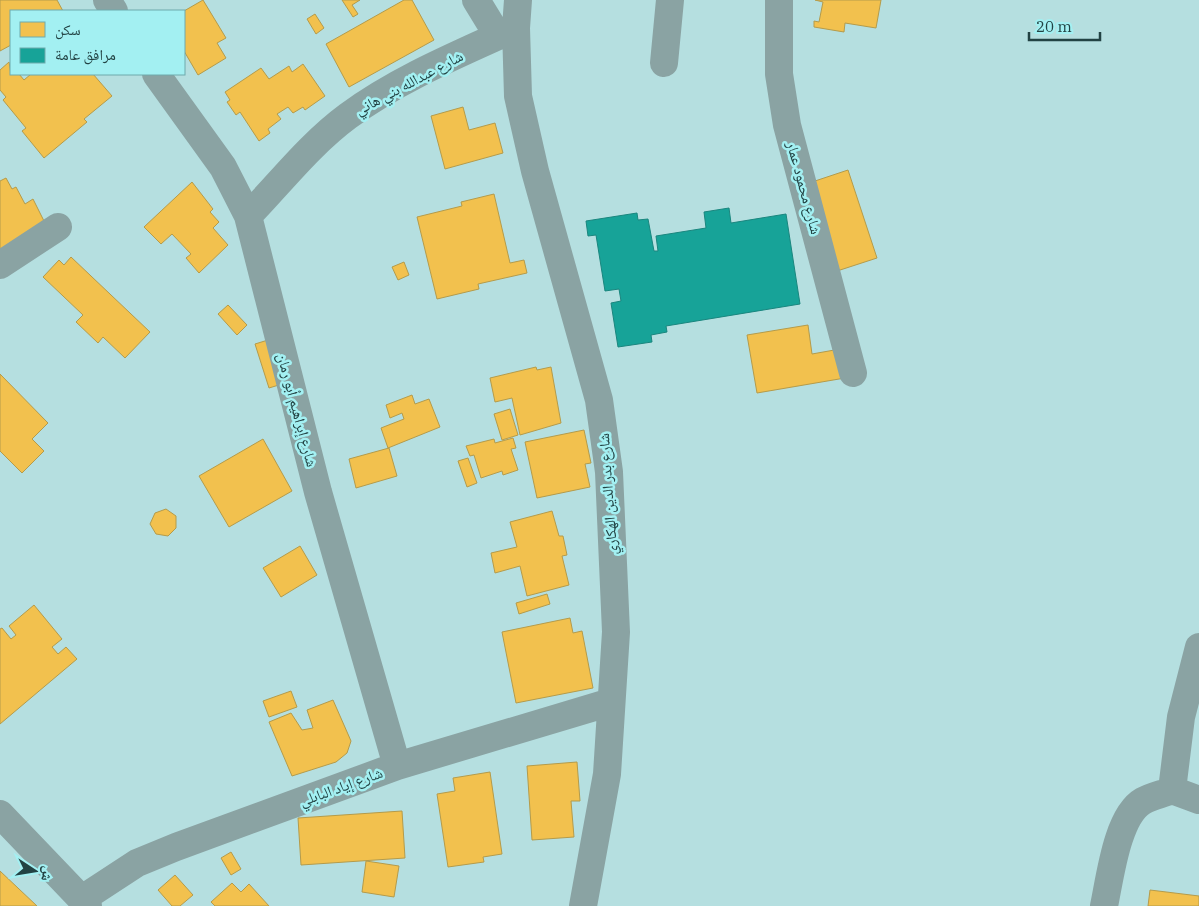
<svg xmlns="http://www.w3.org/2000/svg" width="1199" height="906" font-family="'IBM Plex Serif','Noto Naskh Arabic',serif">
	<style>
		.homes { fill: #f2c14e; stroke: #b49b4b }
		.public { fill: #17a398; stroke: #1a867e }
		.lines { fill: none; stroke-linecap: round; stroke-linejoin: round }
		.minor { stroke: #8aa3a3; stroke-width: 28 }
		.labels { text-anchor: middle; stroke-width: 5; stroke-linejoin: round; paint-order: stroke }
		.street-label { font-size: 15px; fill: #224243; stroke: #a3f0f2 }
	</style>
	<rect width="100%" height="100%" fill="#b5dfe0"/>
	<path class="homes" d="M0 0H57L63 11H11V45L0 51Z
		M203 0 226 38 217 43 226 58 198 75 184 51V11Z
		M342 0H360L352 5 358 14 353 17Z
		M404 0H412L434 40 349 87 326 44Z
		M815 0H881L876 28 845 23 844 32 814 27V21L819 22 823 2Z
		M315 14 324 28 316 34 307 19Z
		M9 62 11 74H19L24 80 31 74H93L112 96 84 119 87 122 44 158 22 131 26 128 3 100 6 97 0 90V70Z
		M303 64 325 96 305 110 303 107 293 113 288 107 277 114 281 119 268 129 270 133 259 141 240 112 236 115 227 102 230 100 225 92 261 68 269 79 289 66 292 72Z
		M463 107 469 130 495 123 503 153 445 169 431 116Z
		M848 170 877 258 834 272 806 184Z
		M6 178 12 189 16 187 25 204 33 199 45 223 0 253V181Z
		M192 182 213 209 210 212 219 222 213 228 228 245 199 273 186 258 191 254 172 234 161 244 144 227Z
		M494 194 510 263 524 260 527 273 478 284 479 289 437 299 417 217 462 206 461 202Z
		M71 257 150 332 125 358 103 337 98 343 76 322 83 315 43 277 59 260 64 265Z
		M404 262 409 275 398 280 392 267Z
		M228 305 247 325 237 335 218 314Z
		M808 325 812 354 840 349 845 378 757 393 747 335Z
		M268 340 282 384 269 388 255 344Z
		M536 367 537 370 551 367 561 423 520 435 512 398 495 402 490 378Z
		M0 374 48 423 32 439 44 451 22 473 0 451Z
		M412 395 415 404 429 399 440 427 388 448 381 428 404 419 402 413 390 418 386 405Z
		M510 409 518 435 502 440 494 414Z
		M584 430 591 463 585 464 590 487 537 498 525 442Z
		M513 438 516 448 511 449 518 470 503 475 502 471 481 478 474 455 470 456 466 446 494 439 495 443Z
		M263 439 292 491 229 527 199 476Z
		M389 448 397 476 356 488 349 459Z
		M468 458 477 483 467 487 458 461Z
		M166 509 176 516V528L168 536 156 534 150 524 155 513Z
		M552 511 559 536H563L567 555 562 556 569 585 527 596 520 566 495 573 491 553 517 547 510 522Z
		M300 546 317 575 281 597 263 568Z
		M547 594 550 604 519 614 516 603Z
		M34 605 62 639 52 647 58 654 66 647 77 659 0 724V629L2 628 11 639 16 635 9 626Z
		M570 618 573 633 582 631 593 688 516 703 502 632Z
		M291 691 297 707 269 717 263 701Z
		M333 700 351 741 347 753 336 762 292 776 269 722 291 713 302 730 313 728 307 710Z
		M577 762 580 801H571L574 837 532 840 527 766Z
		M490 772 502 854 483 857 484 862 448 867 437 794 455 791 453 778Z
		M402 811 405 858 301 865 298 818Z
		M231 852 241 869 231 875 221 858Z
		M366 861 399 866 394 897 362 892Z
		M0 871 37 906H0Z
		M175 875 193 895 180 906H172L158 890Z
		M232 883 241 892 249 884 269 906H215L211 902Z
		M1150 890 1199 896V906H1148Z"/>
	<path class="public" d="M729 208 731 223 786 214 800 304 666 326 667 332 651 335 652 342 618 347 611 303 621 301 619 289 605 291 596 235 588 236 586 221 637 213 638 220 648 219 654 251H658L656 236 706 228 704 212Z"/>
	<g class="lines">
		<path class="minor" d="M107 0 114 11
			M476 0 498 36
			M518 0 516 28 518 96 535 171 599 400 609 472 616 632 607 774 583 906
			M779 0V74L787 125 853 373
			M664 63 670 0
			M156 74 223 167 248 216 318 492 397 766
			M248 216C280 183 310 144 348 116 398 79 459 54 516 28
			M0 265 58 227
			M1172 790 1181 717 1199 647
			M0 814 88 906
			M82 899 137 863 176 847 397 766 611 702
			M1104 906C1110 878 1117 816 1143 801 1152 796 1163 794 1172 790L1199 800"/>
	</g>
	<g class="labels">
		<g class="street-label">
			<text transform="translate(409 83) rotate(-28)" y="5">شارع عبدالله بني هاني</text>
			<text transform="translate(804 188) rotate(75)" y="5">شارع محمود عمار</text>
			<text transform="translate(297 410) rotate(75)" y="5">شارع إبراهيم أبو رمان</text>
			<text transform="translate(608 494) rotate(-94)" y="5">شارع بدر الدين الهكاري</text>
			<text transform="translate(341 787) rotate(-20)" y="5">شارع إياد البابلي</text>
		</g>
	</g>
	<rect x="10" y="10" width="175" height="65" fill="#a3f0f2" stroke="#6faaac"/>
	<rect x="20" y="22" width="25" height="15" fill="#f2c14e" stroke="#6faaac"/>
	<text x="55" y="35" font-size="15" fill="#224243">سكن</text>
	<rect x="20" y="48" width="25" height="15" fill="#17a398" stroke="#6faaac"/>
	<text x="55" y="60" font-size="15" fill="#224243">مرافق عامة</text>
	<g transform="translate(35 871) rotate(102)" stroke="#a3f0f2" stroke-width="4" paint-order="stroke">
	<path d="M0-4L9 19L0 12L-9 19Z" fill="#224243"/>
	<text y="-8" font-size="14" font-weight="bold" text-anchor="middle" fill="#224243">ش</text>
	</g>
	<path d="M1029 32v8h71v-8" fill="none" stroke="#224243" stroke-width="2.5"/>
	<text x="1036" y="32" font-size="15" fill="#224243" stroke="#a3f0f2" stroke-width="4" paint-order="stroke">20 m</text>
</svg>
